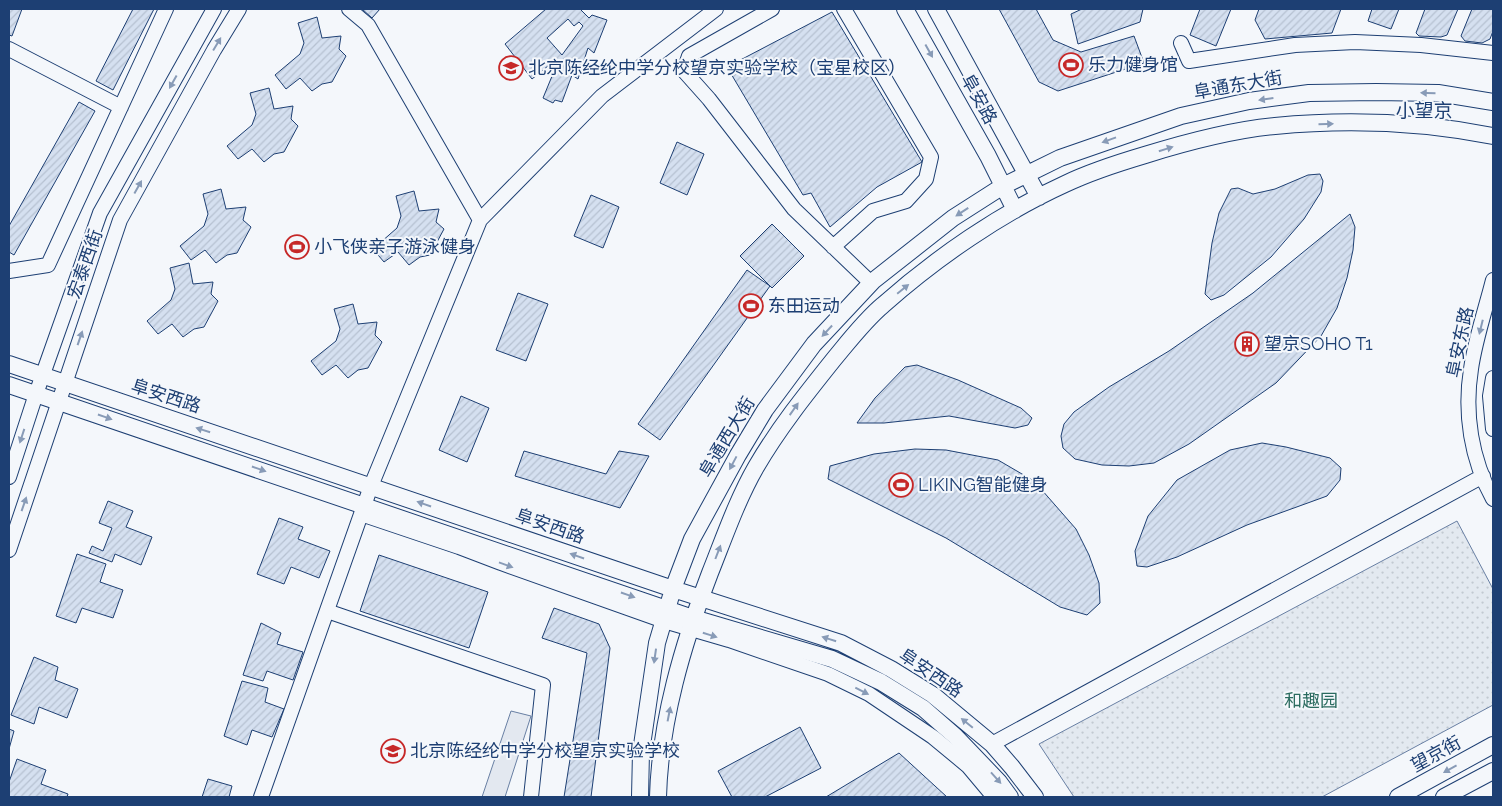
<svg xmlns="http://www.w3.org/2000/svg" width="1502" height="806" font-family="Raleway,'Noto Sans SC',sans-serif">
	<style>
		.grass { fill: url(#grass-dots); stroke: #687fa3 }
		.parking { fill: #e3e8f0; stroke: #687fa3 }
		.building { fill: url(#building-hatch); stroke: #1d3f73; fill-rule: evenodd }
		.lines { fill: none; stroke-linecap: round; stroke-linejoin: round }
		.minor-casing { stroke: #1d3f73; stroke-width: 16 }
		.major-casing { stroke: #1d3f73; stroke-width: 18 }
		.minor { stroke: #f4f7fb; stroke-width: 14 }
		.major { stroke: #f4f7fb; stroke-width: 16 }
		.oneway { fill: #889bb7 }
		.labels { text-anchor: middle; stroke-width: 4; stroke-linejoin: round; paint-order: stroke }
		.poi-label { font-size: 18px; fill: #1d3f73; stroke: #f4f7fb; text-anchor: start }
		.street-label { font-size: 18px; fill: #1d3f73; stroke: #f4f7fb }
		.park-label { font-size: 18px; fill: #2c6c60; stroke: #f4f7fb }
		.neighbourhood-label { font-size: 19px; fill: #1d3f73; stroke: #f4f7fb }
	</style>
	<defs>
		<pattern id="grass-dots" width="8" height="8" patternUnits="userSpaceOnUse" patternTransform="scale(1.25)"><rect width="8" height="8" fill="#e3e9f0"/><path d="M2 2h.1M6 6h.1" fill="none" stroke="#c2c9d1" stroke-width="1.8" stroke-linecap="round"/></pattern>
		<pattern id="building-hatch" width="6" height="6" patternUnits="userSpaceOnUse" patternTransform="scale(1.25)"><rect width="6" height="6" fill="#d5e0f0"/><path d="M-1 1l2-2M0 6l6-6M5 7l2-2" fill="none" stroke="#b6c1d1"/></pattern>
	</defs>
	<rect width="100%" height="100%" fill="#f4f7fb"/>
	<path class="grass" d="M1457 521 1493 589V705L1322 797H1074L1039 744Z"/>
	<path class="parking" d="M511 711 531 716 505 797H482Z"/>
	<path class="building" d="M9 9H22L12 36 9 35Z
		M133 9H154L113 90 96 81Z
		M362 9H380L372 18Z
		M546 9H580L589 18 592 15 607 20 594 53 588 48 578 79 572 75 562 102 555 100 553 103 543 98 557 64 554 61 532 79 505 44ZM568 19 574 26 579 22 583 26 562 55 547 38Z
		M999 9H1036L1053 40 1081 52 1134 36 1144 63 1058 91 1039 82Z
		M1082 9H1143L1140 22 1078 44 1071 14Z
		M1200 9H1231L1216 46 1190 35Z
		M1259 9H1341L1332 33 1265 39 1255 20Z
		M1372 9H1399L1391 29 1368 21Z
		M1425 9H1458L1447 35 1441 37 1419 36 1416 33Z
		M1472 9H1493V31L1490 39 1482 43 1465 41 1461 36Z
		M832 12 922 162 877 187 830 227 811 193 803 195 727 67Z
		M317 17 322 38 341 36 339 49 346 56 332 82 322 84 312 91 300 78 286 89 275 75 300 54 304 43 298 23Z
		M269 88 274 109 293 106 291 119 298 126 284 152 274 154 264 162 252 149 238 159 227 146 252 125 256 114 250 93Z
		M79 102 95 111 14 255 9 252V226Z
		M677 142 704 154 687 195 660 183Z
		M1320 174 1323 181 1321 192 1304 219 1271 257 1224 295 1211 300 1205 294 1212 243 1219 213 1231 189 1238 188 1253 194 1275 189 1308 175Z
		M221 189 226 209 246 207 243 220 251 227 237 253 227 255 216 263 205 250 191 260 180 246 204 226 208 214 203 194Z
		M414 191 419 211 439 209 436 222 444 229 430 255 420 257 409 265 398 252 384 262 373 249 397 228 401 216 396 196Z
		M591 195 619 207 603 248 574 236Z
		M1350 214 1355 227 1353 250 1347 278 1337 308 1321 336 1276 383 1189 444 1154 463 1129 466 1102 465 1075 459 1063 448 1061 436 1064 424 1074 412 1109 387 1169 351 1253 293Z
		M772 224 804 256 772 288 740 256Z
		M189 263 193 284 213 282 211 294 218 301 204 327 194 329 183 337 172 324 158 334 147 321 171 300 175 289 170 268Z
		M747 270 770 286 660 440 638 424Z
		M518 293 548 304 526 361 496 350Z
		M353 304 358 324 377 322 375 335 382 342 368 368 358 370 348 378 336 365 322 375 311 361 336 341 340 329 334 309Z
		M917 365 958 380 1021 408 1032 418 1028 425 1015 428 949 416 884 423H857L875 398 905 367Z
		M461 396 489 408 467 462 439 450Z
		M1262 443 1286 447 1330 458 1341 468 1340 480 1327 496 1247 525 1177 557 1147 567 1137 566 1135 551 1148 516 1177 480 1230 450Z
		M915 449 946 450 998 460 1034 481 1076 529 1089 555 1099 583 1100 603 1087 615 1060 607 946 538 828 479 830 466 874 454Z
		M524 451 606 474 619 451 649 456 620 508 515 476Z
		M108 501 133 511 126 527 152 537 141 565 115 554 112 562 89 553 92 546 103 551 112 528 99 523Z
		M279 518 303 527 298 539 330 551 319 578 291 567 284 584 257 574Z
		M77 554 106 564 100 582 123 590 113 618 82 608 76 623 56 616Z
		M379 555 488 592 469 648 360 611Z
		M554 608 599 624 610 648 591 797H564L587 653 542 638Z
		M261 623 281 633 277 644 303 652 293 680 267 671 263 681 243 675Z
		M34 657 58 667 55 680 78 689 67 718 39 707 34 724 11 715Z
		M242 681 268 688 265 702 284 709 272 737 252 730 247 745 224 736Z
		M800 727 821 768 765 797H732L718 771Z
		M9 729 14 731 9 749Z
		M899 753 947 797H826Z
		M17 759 46 770 41 784 68 794 67 797H9V782Z
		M208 779 232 786 229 797H202Z"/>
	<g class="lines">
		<g class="minor-casing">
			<path id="minor" d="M772 9 689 56 684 71 709 99 794 209 871 283
				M1181 43 1189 61 1295 45 1355 42 1421 45 1493 53
				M9 49 121 107
				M480 220 602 96 716 9
				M833 247 873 211 906 201 926 179 931 157 844 9
				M9 271 48 265 166 9
				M1493 280C1486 308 1475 340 1471 369 1464 413 1471 459 1493 499
				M1493 378 1490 396 1493 429
				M9 477 36 394 100 213 214 9
				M361 514 459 547 501 563 664 621 729 640 828 674 869 694 933 737 968 766 994 797
				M9 550 120 220 214 50 239 9
				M327 611 543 685 531 797
				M992 744 1483 476
				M261 797 371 486 480 220 368 25 349 9"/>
		</g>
		<g class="major-casing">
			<path id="major" d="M905 9 988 156 1015 210
				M936 9 1039 197
				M9 364 673 589 841 643 891 669 933 695 992 744 1012 767 1035 797
				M9 385 693 618 832 659 881 682 923 708 955 736 999 782 1010 797
				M640 797 641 752 657 643 673 589 692 539 738 455 765 410 814 344 873 281 953 218 1003 186 1060 158 1181 116 1249 101 1309 93 1376 92 1438 93 1493 102
				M658 797C660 721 683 644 710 573 724 538 737 500 756 467 778 429 806 394 834 359 849 341 865 320 883 305 936 258 1001 213 1065 184 1090 172 1118 163 1145 155 1187 142 1231 130 1275 126 1347 119 1422 122 1493 136
				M1398 797 1493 745
				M1444 797 1493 771"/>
		</g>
		<use href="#minor" class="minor"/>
		<use href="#major" class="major"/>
	</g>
	<defs><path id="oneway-solid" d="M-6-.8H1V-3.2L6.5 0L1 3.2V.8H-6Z" transform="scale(1.25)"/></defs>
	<g class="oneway">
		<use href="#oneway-solid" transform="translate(217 44) rotate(-59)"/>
		<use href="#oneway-solid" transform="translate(929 51) rotate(61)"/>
		<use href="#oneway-solid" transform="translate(173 82) rotate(119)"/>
		<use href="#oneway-solid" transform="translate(1428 93) rotate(-179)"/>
		<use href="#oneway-solid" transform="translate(1266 99) rotate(172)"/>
		<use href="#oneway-solid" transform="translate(1326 124) rotate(-2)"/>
		<use href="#oneway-solid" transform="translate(1109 140) rotate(160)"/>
		<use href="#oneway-solid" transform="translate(1166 149) rotate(-17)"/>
		<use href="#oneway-solid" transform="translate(138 187) rotate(-61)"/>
		<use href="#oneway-solid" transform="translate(962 212) rotate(147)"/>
		<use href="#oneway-solid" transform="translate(903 289) rotate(-39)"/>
		<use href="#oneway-solid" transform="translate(1481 327) rotate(104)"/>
		<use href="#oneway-solid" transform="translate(827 331) rotate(133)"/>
		<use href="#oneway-solid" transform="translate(80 338) rotate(-71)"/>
		<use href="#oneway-solid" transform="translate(794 409) rotate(-55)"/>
		<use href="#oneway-solid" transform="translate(105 417) rotate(19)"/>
		<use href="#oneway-solid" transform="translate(203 430) rotate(-162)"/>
		<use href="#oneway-solid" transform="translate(22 436) rotate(108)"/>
		<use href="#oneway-solid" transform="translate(733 463) rotate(118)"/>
		<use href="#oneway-solid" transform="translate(259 469) rotate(19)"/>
		<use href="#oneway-solid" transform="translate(24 504) rotate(-71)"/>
		<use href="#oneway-solid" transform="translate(424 504) rotate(-161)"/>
		<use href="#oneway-solid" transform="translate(718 552) rotate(-69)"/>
		<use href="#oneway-solid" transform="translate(577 556) rotate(-161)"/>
		<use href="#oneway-solid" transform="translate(506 565) rotate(20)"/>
		<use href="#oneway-solid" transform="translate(628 595) rotate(19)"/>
		<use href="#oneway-solid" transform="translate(710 635) rotate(17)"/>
		<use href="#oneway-solid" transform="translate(829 639) rotate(-162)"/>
		<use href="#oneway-solid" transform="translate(655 656) rotate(98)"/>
		<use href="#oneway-solid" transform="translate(862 691) rotate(27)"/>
		<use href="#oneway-solid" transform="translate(669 714) rotate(-79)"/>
		<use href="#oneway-solid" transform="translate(967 723) rotate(-141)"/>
		<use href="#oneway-solid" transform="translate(1450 769) rotate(151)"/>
		<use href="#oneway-solid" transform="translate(996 778) rotate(48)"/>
	</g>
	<defs>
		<g id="stadium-ring" transform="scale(1.25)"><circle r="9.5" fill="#f4f7fb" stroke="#c62828" stroke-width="1.5"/><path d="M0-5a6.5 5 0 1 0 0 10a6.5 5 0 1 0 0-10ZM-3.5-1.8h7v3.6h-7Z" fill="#c62828"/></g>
		<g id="school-ring" transform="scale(1.25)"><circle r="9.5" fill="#f4f7fb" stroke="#c62828" stroke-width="1.5"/><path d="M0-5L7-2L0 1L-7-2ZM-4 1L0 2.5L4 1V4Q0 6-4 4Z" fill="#c62828"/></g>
		<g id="building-ring" transform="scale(1.25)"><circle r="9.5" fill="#f4f7fb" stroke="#c62828" stroke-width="1.5"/><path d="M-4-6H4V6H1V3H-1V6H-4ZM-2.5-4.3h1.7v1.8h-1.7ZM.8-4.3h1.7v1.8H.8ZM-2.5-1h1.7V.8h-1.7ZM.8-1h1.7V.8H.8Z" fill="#c62828"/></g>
	</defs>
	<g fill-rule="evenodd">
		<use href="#stadium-ring" x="1071" y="65"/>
		<use href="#school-ring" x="511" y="68"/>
		<use href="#stadium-ring" x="297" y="247"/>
		<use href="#stadium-ring" x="751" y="306"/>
		<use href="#building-ring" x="1247" y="344"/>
		<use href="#stadium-ring" x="901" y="485"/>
		<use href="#school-ring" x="393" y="751"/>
	</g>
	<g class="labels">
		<g class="poi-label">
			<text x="1088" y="71">乐力健身馆</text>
			<text x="528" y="74">北京陈经纶中学分校望京实验学校（宝星校区）</text>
			<text x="314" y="253">小飞侠亲子游泳健身</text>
			<text x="768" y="312">东田运动</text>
			<text x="1264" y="350">望京SOHO T1</text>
			<text x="918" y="491">LIKING智能健身</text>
			<text x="410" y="757">北京陈经纶中学分校望京实验学校</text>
		</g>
		<g class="street-label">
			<text transform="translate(1238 85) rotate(-10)" y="6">阜通东大街</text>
			<text transform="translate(979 99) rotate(61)" y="6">阜安路</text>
			<text transform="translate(85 264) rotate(-71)" y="6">宏泰西街</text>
			<text transform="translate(1460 342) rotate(-78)" y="6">阜安东路</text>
			<text transform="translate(166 396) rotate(18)" y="6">阜安西路</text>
			<text transform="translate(727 437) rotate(-59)" y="6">阜通西大街</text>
			<text transform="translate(550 526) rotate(19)" y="6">阜安西路</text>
			<text transform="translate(931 673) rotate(34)" y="6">阜安西路</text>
			<text transform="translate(1436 754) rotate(-29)" y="6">望京街</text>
		</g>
		<g class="park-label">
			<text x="1311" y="707">和趣园</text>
		</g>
		<g class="neighbourhood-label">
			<text x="1424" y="117">小望京</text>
		</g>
	</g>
	<rect width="1502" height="806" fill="none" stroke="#1d3f73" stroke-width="20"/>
</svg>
